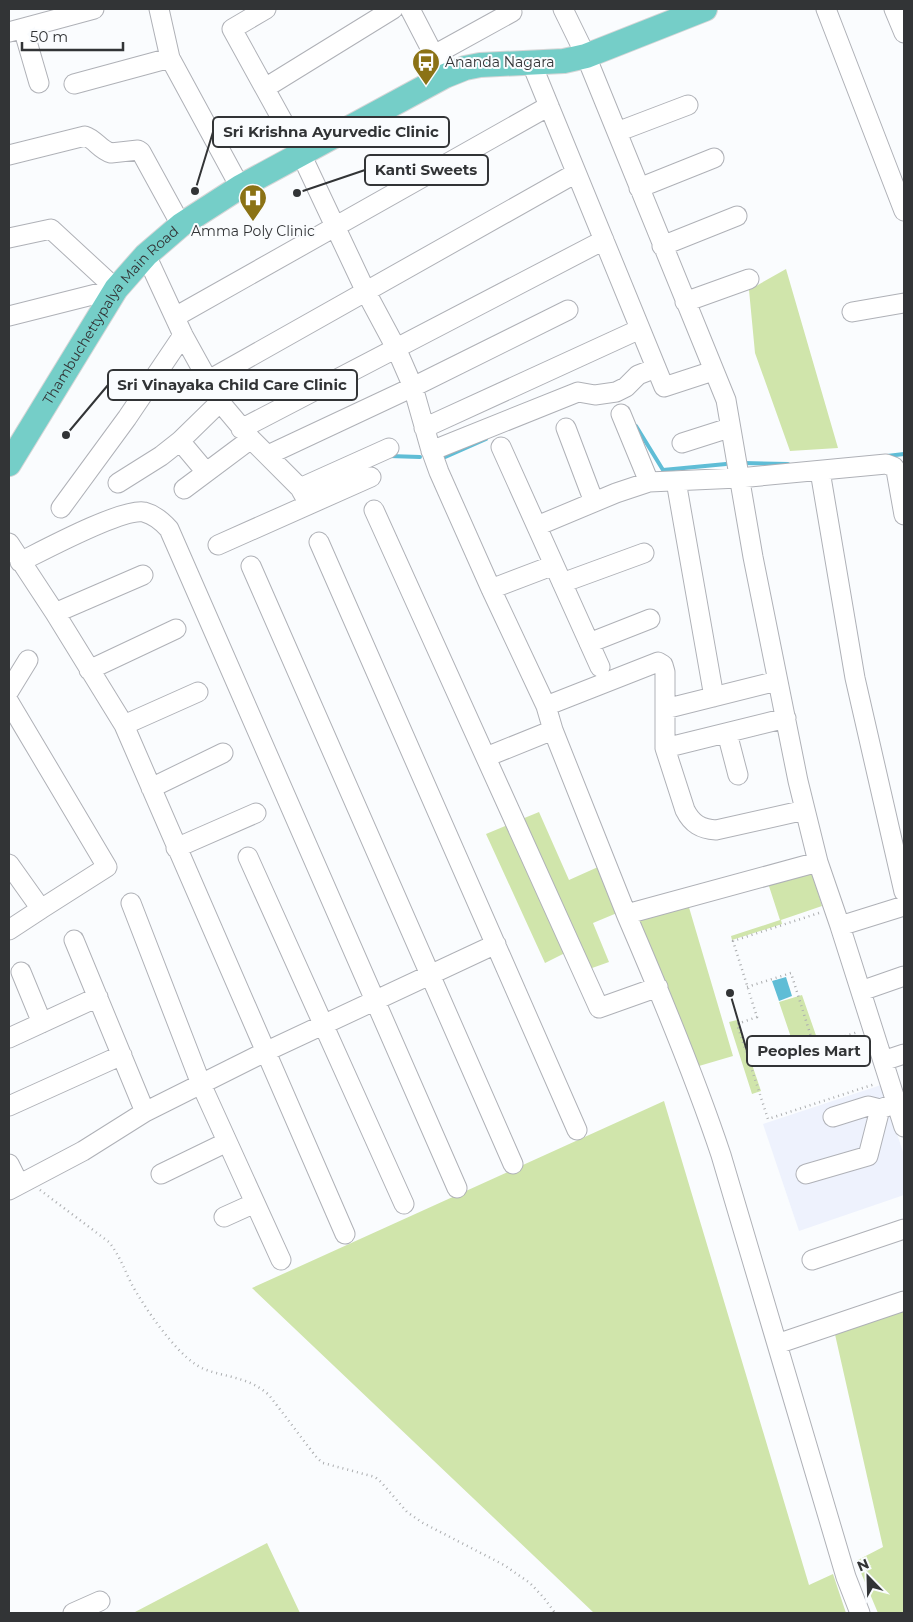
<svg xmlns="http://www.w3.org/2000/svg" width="913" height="1622" font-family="Montserrat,sans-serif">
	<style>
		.built { fill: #eef2fd }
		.green { fill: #d0e5ab }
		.water { fill: #5fbdd6 }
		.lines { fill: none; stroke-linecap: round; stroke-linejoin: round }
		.stream { stroke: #5fbdd6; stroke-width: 4 }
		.minor-casing { stroke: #afb1b7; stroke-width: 21 }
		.major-casing { stroke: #d6d6d7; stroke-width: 26 }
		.path { stroke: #abadaf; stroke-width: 2.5; stroke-dasharray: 1 4; stroke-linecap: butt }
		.minor { stroke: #fff; stroke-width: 19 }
		.major { stroke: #75cec8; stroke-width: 24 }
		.labels { text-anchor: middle; stroke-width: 4; stroke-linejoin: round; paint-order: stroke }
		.poi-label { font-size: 14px; fill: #323436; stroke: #fafcfe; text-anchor: start }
		.street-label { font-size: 14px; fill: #323436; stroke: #fafcfe }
		.leader { fill: none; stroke: #323436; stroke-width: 2 }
		.callout-dot { fill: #323436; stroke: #fafcfe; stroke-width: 2 }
		.callout { fill: #fafcfe; stroke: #323436; stroke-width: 2 }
		.callout-label { font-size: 15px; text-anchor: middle; font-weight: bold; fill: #323436 }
	</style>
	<rect width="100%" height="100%" fill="#fafcfe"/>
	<path class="built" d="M881 1085 904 1155V1195L799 1231 763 1124Z"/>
	<path class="green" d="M786 269 838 448 790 451 755 353 749 290Z
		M539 812 569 880 598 867 617 913 593 923 609 962 578 973 567 952 545 963 486 834Z
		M810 866 822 906 781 920 782 924 732 940 731 936 780 920 767 880Z
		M688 904 733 1056 699 1066 634 918Z
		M802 995 820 1047 797 1055 779 1002Z
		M737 1020 761 1091 752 1094 729 1022Z
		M664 1101 809 1585 833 1574 846 1613H594L252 1288Z
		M904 1306V1613H878L856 1561 883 1547 834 1330Z
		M267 1543 300 1613H136L135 1612Z"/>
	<path class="water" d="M786 977 792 996 779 1001 772 981Z"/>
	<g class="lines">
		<path class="stream" d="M636 426 663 470 726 464
			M389 456 420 457
			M887 456 904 454
			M443 458 486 439
			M743 463 788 464"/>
		<g class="minor-casing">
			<path id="minor" d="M159 9 170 58 240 187
				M266 9 232 29 301 154 366 292 396 348 413 387 430 447 439 472 491 589 546 706 553 730C578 792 602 854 627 916 661 995 694 1074 721 1155L846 1577 860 1613
				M410 9 439 65
				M563 9 586 56 726 400 753 557 798 781 818 862 840 926 904 1127
				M826 9 904 211
				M894 9 904 33
				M23 28 39 83
				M9 32 94 9
				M434 55 512 12
				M531 62 664 387 713 371
				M74 84 170 58
				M265 88 393 9
				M617 132 688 105
				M9 155 85 136C95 139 100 150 111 153L138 150 141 152 181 225
				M639 188 714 158
				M9 238 51 229 116 289
				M662 246 737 216
				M146 255 183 335 220 402 251 439 300 488 309 504
				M685 302 749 279
				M852 312 904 303
				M9 316 116 289
				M175 317 549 106
				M207 381 576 173
				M621 414 649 482
				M424 428 640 329
				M566 428 594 502
				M241 429 604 240
				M180 441 206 472
				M682 443 729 428
				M501 447 600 667
				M431 451 578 392 595 395 616 392 626 387 638 375 656 368
				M268 455 413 387 568 310
				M820 471 855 678 904 892
				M676 481 714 697
				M118 483 161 456 180 441 220 402
				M300 488 389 448
				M184 489 251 439
				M61 508 127 418 183 335
				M374 510 599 1008 658 987
				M537 526 616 493 649 482 739 478 886 464 894 467 896 470 904 515
				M319 542 577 1130
				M9 543 55 613 124 725 345 1234
				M218 545 371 477
				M20 562C44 550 122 508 144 512 155 515 162 521 169 529L457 1188
				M251 566 513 1164
				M562 583 644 553
				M491 589 554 565
				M55 613 143 575
				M589 643 650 619
				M89 670 176 629
				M9 691 28 660
				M9 702 107 867 41 909
				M546 706 658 662 663 665 665 672V748L685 810C692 824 701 829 716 830L805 810
				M665 709 777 681
				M124 725 198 692
				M727 733 738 775
				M665 748 786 718
				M486 757 553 730
				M151 788 223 753
				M176 848 256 813
				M248 857 404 1204
				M9 864 41 909 9 930
				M131 903 201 1084 281 1260
				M627 914 818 862
				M840 926 904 906
				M74 940 145 1112
				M21 972 42 1023
				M861 991 904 976
				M9 1038 98 997
				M883 1061 904 1054
				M9 1106 122 1055
				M833 1117 868 1106 880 1109 891 1105
				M9 1164 19 1184
				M161 1174 227 1142
				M806 1174 868 1156 880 1109
				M9 1190 83 1151 145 1112 265 1052 496 944
				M224 1217 255 1203
				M812 1260 904 1229
				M777 1344 904 1301
				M73 1613 100 1601"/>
		</g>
		<g class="major-casing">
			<g id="major">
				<path id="s1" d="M9 464 116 289 146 255 181 225 240 187 445 76 465 68 480 65 564 61 586 56 705 9"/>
			</g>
		</g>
		<path class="path" d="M819 913 733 941 757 1017 737 1024 768 1119 875 1084
			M747 987 791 973 814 1046 858 1032
			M40 1190 109 1242C119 1255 124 1268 131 1283 144 1307 173 1349 195 1364 208 1373 224 1374 239 1379 250 1382 260 1387 269 1395L317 1458 323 1463 375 1477 381 1482 407 1512 423 1523 504 1565 530 1583 544 1598 555 1613"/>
		<use href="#minor" class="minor"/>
		<use href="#major" class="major"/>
	</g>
	<defs>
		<g id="bus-pin" transform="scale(1.4375)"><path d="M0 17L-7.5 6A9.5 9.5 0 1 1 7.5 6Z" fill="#8b7215" stroke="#fafcfe"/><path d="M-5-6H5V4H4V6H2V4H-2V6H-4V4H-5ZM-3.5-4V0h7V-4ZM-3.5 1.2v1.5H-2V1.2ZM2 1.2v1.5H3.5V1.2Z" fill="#fff"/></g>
		<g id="hospital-pin" transform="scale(1.4375)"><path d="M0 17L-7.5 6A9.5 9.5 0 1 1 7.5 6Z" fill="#8b7215" stroke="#fafcfe"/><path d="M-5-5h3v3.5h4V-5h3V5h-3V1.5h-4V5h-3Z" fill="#fff"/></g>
	</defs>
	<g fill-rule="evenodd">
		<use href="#bus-pin" x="426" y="62"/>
		<use href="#hospital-pin" x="253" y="198"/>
	</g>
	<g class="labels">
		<g class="poi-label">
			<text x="445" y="67">Ananda Nagara</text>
			<text x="253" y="236" text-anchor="middle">Amma Poly Clinic</text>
		</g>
		<g class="street-label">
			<text dy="5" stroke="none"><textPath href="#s1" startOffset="181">Thambuchettypalya Main Road</textPath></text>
		</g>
	</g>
	<path class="leader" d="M195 191L213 132M297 193L365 170M66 435L108 385M730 993L747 1051"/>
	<g class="callout-dot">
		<circle cx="195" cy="191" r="5"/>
		<circle cx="297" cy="193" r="5"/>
		<circle cx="66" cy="435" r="5"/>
		<circle cx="730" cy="993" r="5"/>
	</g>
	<g class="callout">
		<rect x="213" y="117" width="236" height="30" rx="5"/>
		<rect x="365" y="155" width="123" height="30" rx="5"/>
		<rect x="108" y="370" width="249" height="30" rx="5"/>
		<rect x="747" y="1036" width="123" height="30" rx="5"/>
	</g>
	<g class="callout-label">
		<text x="331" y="137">Sri Krishna Ayurvedic Clinic</text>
		<text x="426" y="175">Kanti Sweets</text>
		<text x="232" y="390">Sri Vinayaka Child Care Clinic</text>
		<text x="809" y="1056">Peoples Mart</text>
	</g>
	<rect width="913" height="1622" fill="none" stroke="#323436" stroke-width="20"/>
	<g transform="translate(868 1577) rotate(337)" stroke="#fafcfe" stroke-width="4" paint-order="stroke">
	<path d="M0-4L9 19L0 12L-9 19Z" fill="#323436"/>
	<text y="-8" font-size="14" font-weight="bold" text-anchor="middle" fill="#323436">N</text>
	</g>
	<path d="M22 42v8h101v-8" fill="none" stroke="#323436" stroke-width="2.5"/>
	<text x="30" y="42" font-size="15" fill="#323436" stroke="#fafcfe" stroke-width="4" paint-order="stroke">50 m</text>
</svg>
